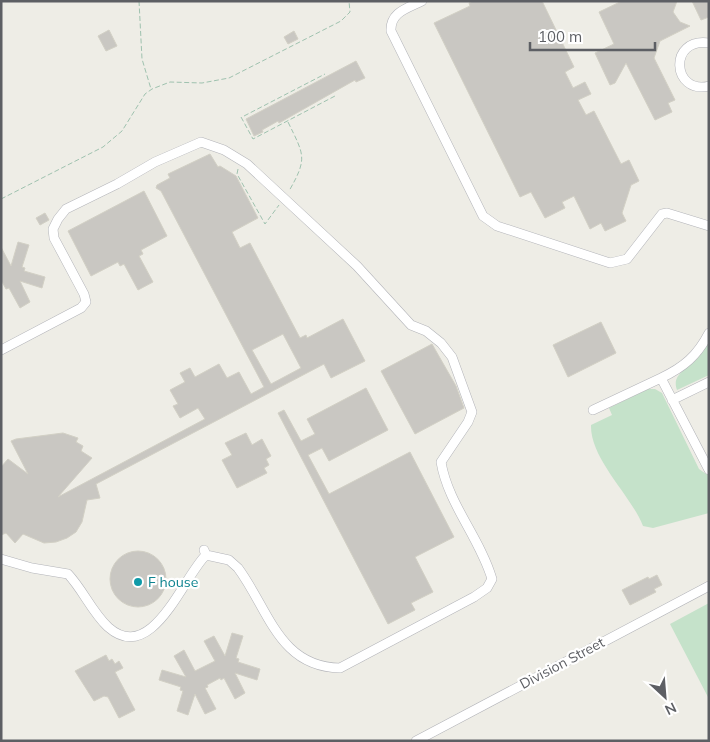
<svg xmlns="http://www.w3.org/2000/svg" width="710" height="742" font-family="Mulish,sans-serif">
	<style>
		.green { fill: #c5e2ca }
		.building { fill: #c9c7c2; stroke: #d2d0c5; fill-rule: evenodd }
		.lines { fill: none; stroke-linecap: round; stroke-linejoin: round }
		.minor-casing { stroke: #b3b4b9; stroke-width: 10 }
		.path { stroke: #9fc2af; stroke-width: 1; stroke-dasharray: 5 2.5; stroke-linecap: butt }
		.minor { stroke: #fff; stroke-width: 9 }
		.culture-dot { fill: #0f9aa8; stroke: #fff; stroke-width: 2 }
		.labels { text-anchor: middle; stroke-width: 4.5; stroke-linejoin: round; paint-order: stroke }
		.culture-label { font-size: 14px; fill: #0d838f; stroke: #fff; text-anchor: start }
		.street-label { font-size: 14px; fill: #5d5f64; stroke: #fff }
	</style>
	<rect width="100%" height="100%" fill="#eeede6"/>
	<path class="green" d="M709 341V375L677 390C671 374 688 369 697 359 702 353 705 347 709 341Z
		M648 389H655L662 393 699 469 709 476V513L653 528 643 526C631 495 590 459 591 425L612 415 609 408Z
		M709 603V699L670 624Z"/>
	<path class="building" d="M473 1H542L574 67 565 72 573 88 585 82 591 94 578 100 586 115 594 111 621 164 629 160 639 181 631 185 622 213 626 221 605 231 601 223 590 229 574 196 562 202 565 208 545 218 531 192 520 197 434 23 470 6 469 3Z
		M622 1H677L673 12 680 22 690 26 660 41 654 58 675 100 668 103 672 112 655 120 626 63 615 83 610 85 595 53 614 44 599 12Z
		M692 1H709V17L701 20Z
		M109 30 117 46 106 51 98 36Z
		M294 31 298 39 288 44 284 37Z
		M356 61 365 78 356 82 355 80 279 123 278 121 262 130 263 132 254 136 246 119Z
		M210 154 218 167 220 166 236 176 258 218 232 232 240 248 250 243 300 338 306 335 307 338 343 319 365 361 331 378 324 364 96 484 100 498 87 500 82 522 76 532 67 538 56 542 44 543 23 534 15 543 6 533 1 535V467L8 459 28 474 11 441 16 439 63 433 78 438 76 442 83 446 81 451 92 458 58 497 205 419 198 408 180 418 173 406 178 404 170 390 185 382 180 373 190 368 195 377 219 364 227 378 239 372 251 394 264 387 161 191 156 188 157 185 170 178 168 174ZM283 334 301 368 271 384 252 350Z
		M144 191 167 236 141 250 143 254 139 256 153 282 138 290 124 264 120 266 118 262 91 276 68 231Z
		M45 213 49 220 40 225 36 218Z
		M18 242 29 245 22 267 25 268 24 271 45 277 42 288 20 281 30 302 20 308 9 288 6 289 1 280V247L11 266Z
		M601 322 616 353 568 377 553 345Z
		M432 344 456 386 464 408 415 434 381 371Z
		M366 388 388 430 329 461 322 448 308 455 329 494 410 452 454 537 415 557 433 592 411 603 415 610 388 624 278 413 284 410 301 441 315 434 307 419Z
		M246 433 252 445 262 439 271 456 266 459 269 465 264 468 267 473 237 488 222 460 232 455 225 443Z
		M110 579a28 28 0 1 1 56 0a28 28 0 1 1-56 0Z
		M657 575 662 585 654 589 656 592 630 605 622 590 648 577 649 579Z
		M232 633 243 636 236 658 239 659 238 662 260 669 257 680 235 673 245 693 235 699 224 678 221 680 220 678 207 685 208 687 205 688 216 709 205 714 195 694 188 715 177 711 183 691 180 690 181 687 159 680 162 670 186 677 174 656 184 650 195 671 215 661 204 641 214 636 225 656Z
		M106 655 109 661 112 659 115 664 119 661 123 668 115 672 135 710 119 718 108 697 104 696 94 701 75 671Z"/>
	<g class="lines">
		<g class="minor-casing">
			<path id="minor" d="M422 1C408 8 390 12 391 31L483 216 497 226 610 263 627 259 662 214 667 213 709 226
				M709 43C668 37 672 95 709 86
				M709 333C697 356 684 367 661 378L709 470
				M1 350 81 308 86 302 84 294 54 238 53 229 58 219 66 209 117 184 155 162 201 142 224 150 247 164 357 266 411 325 426 331 441 343 452 357 472 412 468 422 441 462C448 504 480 538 492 579L487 588 474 597 340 668C279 667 269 610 238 568L229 560 206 555 204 550
				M672 400 709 382
				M593 410 661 378
				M1 559 32 568 68 574C83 590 92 612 108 627 152 666 183 577 206 555
				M416 741 709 586"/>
		</g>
		<path class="path" d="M139 1 142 59 151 89
			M244 116 325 74
			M241 117 253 139 335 96
			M288 122C304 155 308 158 289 191
			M238 169 237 174 265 224 279 205
			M1 199 103 147 122 131 145 94 152 89 170 82 202 83 229 78 341 21 350 12 349 1"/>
		<use href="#minor" class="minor"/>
	</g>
	<circle class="culture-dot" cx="138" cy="582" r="5"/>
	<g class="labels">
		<g class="culture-label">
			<text x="148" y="587">F house</text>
		</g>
		<g class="street-label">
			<text transform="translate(562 663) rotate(-28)" y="5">Division Street</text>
		</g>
	</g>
	<rect width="710" height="742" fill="none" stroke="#5d5f64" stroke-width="5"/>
	<g transform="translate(665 697) rotate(154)" stroke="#ffffff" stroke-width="4" paint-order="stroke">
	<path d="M0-4L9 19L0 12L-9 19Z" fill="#5d5f64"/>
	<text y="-8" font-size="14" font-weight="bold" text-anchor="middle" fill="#5d5f64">N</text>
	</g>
	<path d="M530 42v8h125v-8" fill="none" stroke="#5d5f64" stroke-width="2.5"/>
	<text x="538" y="42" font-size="15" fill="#5d5f64" stroke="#ffffff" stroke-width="4" paint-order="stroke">100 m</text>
</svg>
